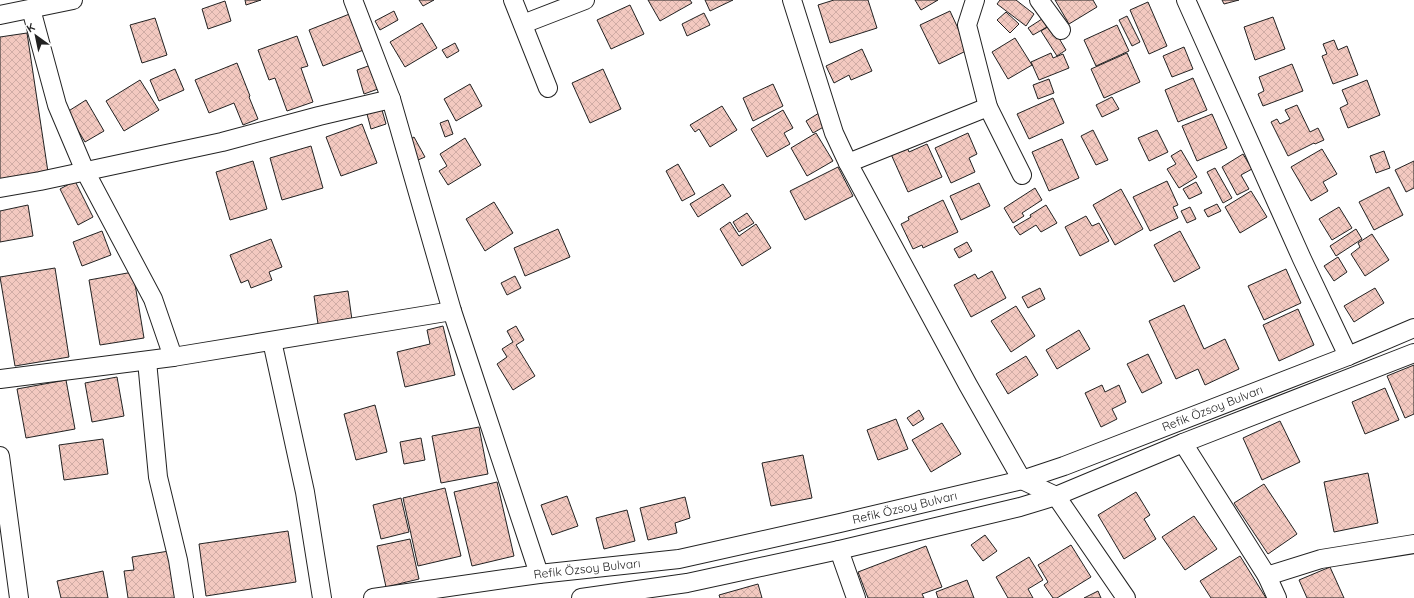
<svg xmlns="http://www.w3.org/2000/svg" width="1414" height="598" font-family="Quicksand,sans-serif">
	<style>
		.building { fill: url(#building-cross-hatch); stroke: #222 }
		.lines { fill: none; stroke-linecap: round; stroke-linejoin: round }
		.minor-casing { stroke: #222; stroke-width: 20 }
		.minor { stroke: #fff; stroke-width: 18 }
		.labels { text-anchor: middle; stroke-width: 3; stroke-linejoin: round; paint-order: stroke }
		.street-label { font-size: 12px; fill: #222; stroke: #fff }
	</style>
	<defs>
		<pattern id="building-cross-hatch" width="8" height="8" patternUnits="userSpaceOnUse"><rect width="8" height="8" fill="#f3c9c0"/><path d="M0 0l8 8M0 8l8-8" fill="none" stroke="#d0aca5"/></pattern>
	</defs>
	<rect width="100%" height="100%" fill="#fff"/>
	<path class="building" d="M245 0H261L246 5Z
		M419 0H434L423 6Z
		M648 0H690L692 3 660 21Z
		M705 0H733L710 11Z
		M834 0H868L877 28 830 43 818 5Z
		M915 0H938L921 10Z
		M1000 0H1016L1034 14 1026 26 997 4Z
		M1055 0H1093L1097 7 1069 24Z
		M1222 0H1239L1224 4Z
		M225 1 231 21 208 29 202 9Z
		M1148 2 1167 46 1149 54 1130 10Z
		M630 5 644 34 611 49 597 20Z
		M394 11 398 20 380 30 375 21Z
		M950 11 968 50 939 64 920 25Z
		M1006 12 1019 24 1010 33 997 20Z
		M352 13 366 49 323 66 309 30Z
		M704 13 710 25 687 36 682 24Z
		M1127 16 1140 42 1132 46 1119 20Z
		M1273 17 1285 49 1255 60 1244 27Z
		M155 18 167 55 142 63 130 25Z
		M1042 19 1047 27 1033 35 1028 28Z
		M422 23 437 48 405 67 390 42Z
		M1051 25 1066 50 1057 56 1041 31Z
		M1117 25 1129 51 1096 66 1084 40Z
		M27 33 48 172 0 179V37Z
		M297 36 308 66 301 68 313 102 287 111 275 78 269 80 258 50Z
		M1015 38 1032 65 1008 79 992 52Z
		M1334 40 1338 50 1347 46 1358 75 1333 84 1322 56 1327 54 1323 44Z
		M455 43 459 51 447 58 442 50Z
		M1184 47 1193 69 1172 77 1163 56Z
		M862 49 872 71 851 80 849 75 834 83 826 66Z
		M1051 53 1053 58 1063 54 1069 68 1039 80 1031 62Z
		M1127 53 1140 82 1104 98 1091 69Z
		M237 63 250 96 249 97 258 119 243 125 234 103 209 113 195 80Z
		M1292 64 1303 91 1263 106 1258 94 1264 91 1259 77Z
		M371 65 378 89 364 94 357 70Z
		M175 69 184 90 159 101 150 80Z
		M603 69 621 109 590 123 572 83Z
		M1193 78 1207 110 1178 122 1165 90Z
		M1049 79 1054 93 1038 99 1033 85Z
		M140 80 159 110 124 131 106 101Z
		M1367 80 1380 115 1348 128 1340 108 1348 104 1342 90Z
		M470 84 482 106 456 121 444 99Z
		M773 84 783 106 753 121 743 98Z
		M1112 97 1119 109 1102 117 1096 105Z
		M1053 98 1064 123 1029 139 1017 114Z
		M86 100 104 131 85 142 67 112Z
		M1297 105 1310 132 1318 128 1324 140 1315 144 1314 143 1288 156 1271 122 1277 119 1280 124 1290 119 1285 110Z
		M722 106 737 130 710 147 699 129 695 132 690 125Z
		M382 110 386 124 371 129 367 114Z
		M783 110 793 128 784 133 790 144 767 157 751 129Z
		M819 113 827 125 813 133 806 121Z
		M1212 114 1227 148 1197 161 1182 126Z
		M448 120 453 134 445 137 440 123Z
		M362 124 377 163 341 176 326 137Z
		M1093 130 1108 160 1096 165 1081 136Z
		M1157 130 1168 152 1149 161 1138 138Z
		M816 133 833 161 807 176 791 148Z
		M968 133 977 154 969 158 975 172 951 183 935 148Z
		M414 137 425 157 418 160 407 141Z
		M465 138 481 165 448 185 439 171 447 166 440 154Z
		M1062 139 1079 178 1049 191 1032 152Z
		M927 144 942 177 908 192 890 152 906 145 909 152Z
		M311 146 323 188 282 200 270 158Z
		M1322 149 1337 174 1323 182 1328 191 1311 201 1291 167Z
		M1181 150 1197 177 1179 188 1167 169 1176 164 1171 156Z
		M1384 151 1390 168 1376 173 1370 156Z
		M1243 154 1252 169 1241 175 1249 189 1237 195 1222 167Z
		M253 161 267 209 230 220 216 172Z
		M1414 161V188L1406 192 1395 170Z
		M678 164 695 194 682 201 666 171Z
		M838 167 853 196 805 220 790 191Z
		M1215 168 1232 198 1223 203 1207 172Z
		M75 181 93 217 78 225 60 189Z
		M1167 181 1178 205 1173 207 1178 218 1150 231 1133 197Z
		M1196 182 1202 193 1189 199 1183 189Z
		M979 183 990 206 961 220 950 196Z
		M723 184 731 196 698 217 690 204Z
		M1389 187 1403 215 1374 230 1359 202Z
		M1035 188 1042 200 1022 213 1024 216 1013 223 1004 208Z
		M1121 189 1143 229 1115 245 1093 205Z
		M1251 191 1267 217 1240 233 1225 207Z
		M943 200 958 232 923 248 922 245 913 249 901 224 909 220 908 217Z
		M494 202 513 233 485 251 466 219Z
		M1217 204 1221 211 1208 217 1204 210Z
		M28 205 33 236 0 242V211Z
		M1046 205 1057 223 1041 232 1036 225 1020 235 1014 227 1031 217 1030 215Z
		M1190 207 1196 219 1187 223 1181 211Z
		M1339 207 1352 228 1332 240 1319 219Z
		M747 213 754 223 739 232 733 222Z
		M1086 216 1092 226 1099 223 1109 241 1080 256 1065 227Z
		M730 222 739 236 756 224 771 248 742 266 720 229Z
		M558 229 570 257 525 276 514 248Z
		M1356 229 1362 239 1336 256 1330 246Z
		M102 231 111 255 82 266 73 242Z
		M1180 231 1200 268 1174 282 1154 245Z
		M1372 234 1389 260 1365 276 1351 254 1360 247 1358 243Z
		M271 239 282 267 269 272 272 280 251 288 248 280 241 283 230 255Z
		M967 242 972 251 959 258 954 249Z
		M1338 257 1347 272 1334 281 1324 266Z
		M55 268 69 357 15 366 0 277Z
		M1286 269 1301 303 1264 320 1248 286Z
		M992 271 1006 298 971 317 954 285 975 274 978 279Z
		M133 272 144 338 100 345 89 280Z
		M515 276 521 288 507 295 501 283Z
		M1040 288 1045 299 1028 308 1022 297Z
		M1375 288 1384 303 1354 322 1344 306Z
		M348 291 352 320 318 324 314 296Z
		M1184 305 1204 349 1225 339 1239 369 1205 385 1198 369 1176 379 1149 321Z
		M1016 306 1035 336 1011 352 991 321Z
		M1298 309 1314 345 1279 361 1263 325Z
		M443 326 455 375 405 387 397 352 430 344 427 330Z
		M516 326 524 340 516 345 535 376 513 390 497 364 507 357 502 349 513 342 507 331Z
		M1079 330 1090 349 1057 369 1046 350Z
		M1148 354 1162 383 1142 393 1127 364Z
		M1026 356 1038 375 1008 394 996 374Z
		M1414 365V414L1405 418 1387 376Z
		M117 377 124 416 92 422 85 383Z
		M66 380 75 429 26 438 17 389Z
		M1102 385 1105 392 1119 385 1126 402 1112 409 1117 419 1101 427 1085 393Z
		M1385 388 1399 420 1365 434 1352 402Z
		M375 405 387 452 356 460 344 414Z
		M919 410 924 419 913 426 907 418Z
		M896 419 908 449 878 460 867 430Z
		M1280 421 1300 462 1262 480 1243 438Z
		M942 423 961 454 931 472 912 440Z
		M479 427 488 474 441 483 432 436Z
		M421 438 425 460 404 464 400 442Z
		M103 439 108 474 64 480 59 445Z
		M803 455 812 498 771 506 762 463Z
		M1368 473 1378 523 1334 532 1324 482Z
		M497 482 514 556 472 566 454 492Z
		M1264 484 1297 534 1268 554 1234 503Z
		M445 488 461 556 418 566 403 498Z
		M1136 492 1150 515 1144 519 1156 539 1124 559 1098 515Z
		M567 496 578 526 552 535 541 505Z
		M685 497 690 518 675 523 677 533 648 540 640 508Z
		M401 498 409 532 381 539 373 505Z
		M627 510 635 541 604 549 596 518Z
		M1194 516 1217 549 1185 570 1162 537Z
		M288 531 296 582 206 596 199 544Z
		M985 535 997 551 983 561 971 545Z
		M410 539 419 579 386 587 377 546Z
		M1071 545 1091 577 1057 598H1053L1044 585 1048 582 1038 565Z
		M926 546 942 587 922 594 924 598H868L858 572Z
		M169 551 176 598H128L124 571 134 570 132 557Z
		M1240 556 1266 598H1211L1200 581Z
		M1029 557 1043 580 1028 589 1033 598H1008L996 577Z
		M1330 567 1344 598H1307L1299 580Z
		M103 571 108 598H61L57 581Z
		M967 580 974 598H938L936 592Z
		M758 584 762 598H720L719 595Z
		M1098 591 1101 598H1084Z"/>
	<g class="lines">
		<g class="minor-casing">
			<g id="minor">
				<path d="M353 0 391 99 452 311 539 574"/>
				<path d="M513 0 548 88"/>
				<path d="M792 0 834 133 848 163 968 385 1022 480 1056 496 1126 598"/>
				<path d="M975 0 967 25 988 107 1022 175"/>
				<path d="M1039 0 1061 30"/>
				<path d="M1186 0 1302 259 1348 356"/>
				<path d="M31 9 57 105 85 171 153 299 173 357"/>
				<path d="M0 15 73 0"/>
				<path d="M523 24 585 0"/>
				<path d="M848 163 988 107"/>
				<path d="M0 188 40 181 222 142 319 116 391 99"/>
				<path d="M272 341 305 492 322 598"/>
				<path d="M147 361 158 477 178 560 184 598"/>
				<path d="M0 379 173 357 452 311"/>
				<path d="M1183 443 1267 576 1277 598"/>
				<path d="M0 456 19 598"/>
				<path d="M839 550 856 598"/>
				<path d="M1267 576 1321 559 1414 544"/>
				<path id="s1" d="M373 598 539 574 679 559 840 523 1022 480 1064 466 1348 356 1414 328"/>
				<path d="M581 598 687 583 839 550 1020 507 1056 496 1183 443 1414 353"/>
			</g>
		</g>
		<use href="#minor" class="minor"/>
	</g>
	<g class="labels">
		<g class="street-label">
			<text dy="4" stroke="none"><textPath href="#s1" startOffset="864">Refik Özsoy Bulvarı</textPath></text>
			<text dy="4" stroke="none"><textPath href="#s1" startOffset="540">Refik Özsoy Bulvarı</textPath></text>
			<text dy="4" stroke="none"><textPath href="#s1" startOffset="216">Refik Özsoy Bulvarı</textPath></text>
		</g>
	</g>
	<g transform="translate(36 36) rotate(327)" stroke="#ffffff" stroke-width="3" paint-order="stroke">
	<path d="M0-3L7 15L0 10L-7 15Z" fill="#222222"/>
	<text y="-6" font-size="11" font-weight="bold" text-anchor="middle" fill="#222222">K</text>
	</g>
</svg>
